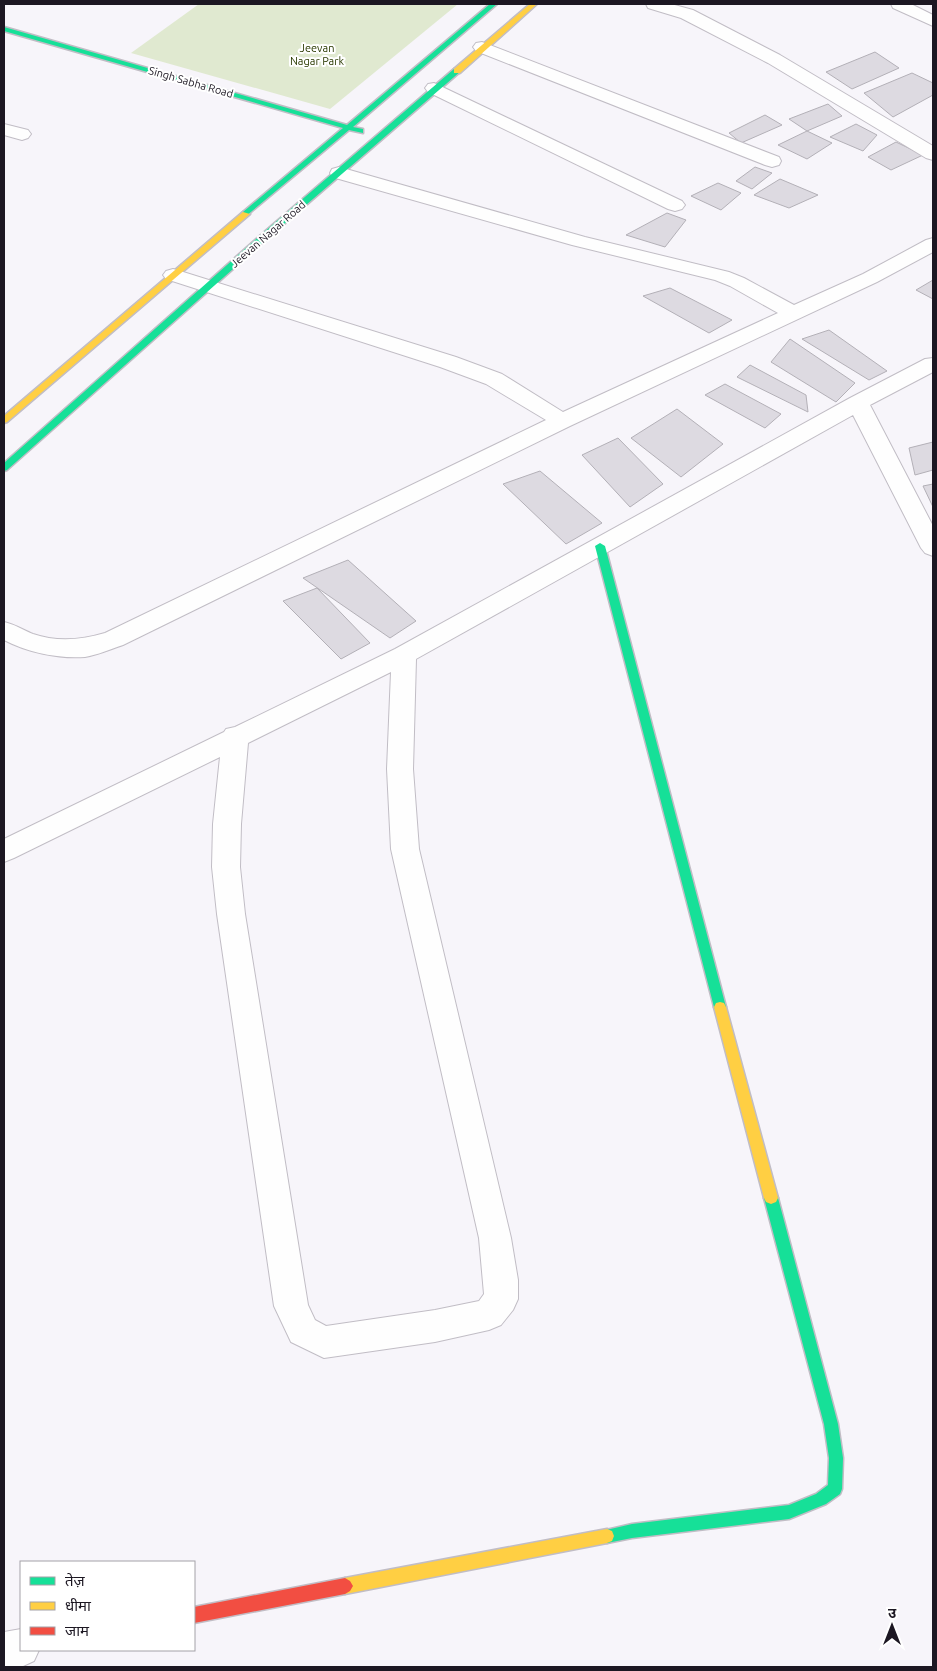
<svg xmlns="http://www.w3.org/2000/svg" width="937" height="1671" font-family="Ubuntu,'Noto Sans Devanagari',sans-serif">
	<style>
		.green { fill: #e0e9d0 }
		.building { fill: #dddae1; stroke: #b3b0b7 }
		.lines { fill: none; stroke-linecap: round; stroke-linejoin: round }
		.street-casing { stroke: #c1bdc5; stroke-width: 2 }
		.fast-casing { stroke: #c1bdc5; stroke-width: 3 }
		.slow-casing { stroke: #c1bdc5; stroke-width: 3 }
		.jam-casing { stroke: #c1bdc5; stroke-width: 3 }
		.street { fill: #fefefe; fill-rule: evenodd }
		.fast { fill: #16e098; fill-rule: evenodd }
		.slow { fill: #ffcf43; fill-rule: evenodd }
		.jam { fill: #f24e42; fill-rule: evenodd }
		.labels { text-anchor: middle; stroke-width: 4; stroke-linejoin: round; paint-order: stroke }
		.far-park-label { font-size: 11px; fill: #2a3a00; stroke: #fff }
		.far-street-label { font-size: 11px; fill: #1c1722; stroke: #fff }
	</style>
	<rect width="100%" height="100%" fill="#f7f5fa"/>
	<path class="green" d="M199 4H458L330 109 131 53Z"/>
	<path class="building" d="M875 52 899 68 852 89 826 72Z
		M912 73 933 83V95L893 117 864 93Z
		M828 104 842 116 807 131 789 119Z
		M765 115 782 125 741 143 729 133Z
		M856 124 877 135 863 151 830 137Z
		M807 131 832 143 807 159 778 145Z
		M896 142 923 155 891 170 868 157Z
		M755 167 772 173 752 189 736 181Z
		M780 179 818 195 789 208 754 195Z
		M718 183 741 193 721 210 691 196Z
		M667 213 686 220 665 247 626 235Z
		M933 280V299L916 290Z
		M670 288 732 320 709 333 643 296Z
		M829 330 887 371 869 380 802 339Z
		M790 339 855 383 836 402 771 362Z
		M750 365 806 395 808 412 737 377Z
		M725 384 781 414 765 428 705 395Z
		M677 409 723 444 681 477 631 438Z
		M618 438 663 484 630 507 582 455Z
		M933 442V470L915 475 909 448Z
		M540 471 602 523 566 544 503 484Z
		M933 484V507L923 486Z
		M348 560 416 621 390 638 303 578Z
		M317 588 370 643 341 659 283 601Z"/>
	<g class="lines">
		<g class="street-casing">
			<path id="street" d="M646 4H671L693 10 780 55 933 146V160L926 158 768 63 681 18 648 8Z
				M891 4H911L933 15V26L893 8Z
				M482 42 779 157 781 161 779 165 772 167 765 165 476 51 473 47 476 43Z
				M434 83 682 201 685 205 682 209 675 211 668 209 428 92 425 88 428 84Z
				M4 124 28 130 31 134 28 138 22 140 4 135Z
				M339 167 585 237 729 272 744 278 794 305 863 274 926 240 933 238V252L877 282 570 426 123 645C111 649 97 655 85 657 58 659 27 652 4 640V622C14 624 23 630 33 634 56 642 82 640 105 633L546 420 486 384 440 367 166 279 163 275 166 271 173 269 180 271 456 357 502 374 563 412 778 313 730 286 715 280 572 245 332 177 330 173 332 169Z
				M933 358V372L870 405 933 526V556L925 553 921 548 853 415 416 659 413 769 419 849 511 1238 518 1280V1299L513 1310 501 1325 489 1330 435 1342 324 1358 291 1342 274 1306 217 914 212 867 213 824 220 757 14 858 4 862V839L224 732 226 729 235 727 395 649 850 398 925 359ZM391 672 387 769 391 849 479 1238 484 1294 479 1301 435 1310 326 1326 315 1320 308 1305 245 914 240 867 241 824 248 743Z
				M21 1629V1650H39L34 1661 21 1667H4V1632Z"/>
		</g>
		<g class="fast-casing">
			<path id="fast" d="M490 4H497L353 127 363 129V133L349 130 246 216H243V212L343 128 4 31V27L347 125Z
				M454 69 461 71 269 237 7 470 4 471V463L263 233Z
				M600 543 605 546 726 1007 724 1011 720 1012 716 1011 714 1007 595 546Z
				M771 1192 776 1194 778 1198 838 1424 843 1458 842 1489 840 1494 826 1504 789 1519 632 1538 607 1543 602 1541 600 1536 602 1531 632 1524 789 1505 816 1494 828 1485 829 1458 824 1424 764 1198 766 1194Z"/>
		</g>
		<g class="slow-casing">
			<path id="slow" d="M530 4H537L460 73H454V69Z
				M243 212 250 214 7 422 4 423V416Z
				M720 1002 724 1003 726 1007 778 1198 776 1202 771 1204 766 1202 764 1198 714 1007 716 1003Z
				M607 1529 612 1531 614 1536 612 1541 607 1543 345 1594 340 1591 337 1586 340 1581 345 1578Z"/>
		</g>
		<g class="jam-casing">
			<path id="jam" d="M345 1578 350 1581 353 1586 350 1591 345 1594 194 1623V1607Z"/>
		</g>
		<use href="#street" class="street"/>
		<use href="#fast" class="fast"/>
		<use href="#slow" class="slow"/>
		<use href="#jam" class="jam"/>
	</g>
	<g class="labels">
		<g class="far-park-label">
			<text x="317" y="52">Jeevan<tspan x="317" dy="13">Nagar Park</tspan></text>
		</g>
		<g class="far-street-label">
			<text transform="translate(191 82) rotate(16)" y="4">Singh Sabha Road</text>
			<text transform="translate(268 234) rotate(-41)" y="4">Jeevan Nagar Road</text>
		</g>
	</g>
	<rect width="937" height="1671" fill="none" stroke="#1c1722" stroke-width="10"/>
	<rect x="20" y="1561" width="175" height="90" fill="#ffffff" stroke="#a4a2a7"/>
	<rect x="30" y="1577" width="25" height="8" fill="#16e098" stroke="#a4a2a7"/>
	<text x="65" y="1586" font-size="15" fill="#1c1722">तेज़</text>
	<rect x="30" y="1602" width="25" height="8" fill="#ffcf43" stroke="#a4a2a7"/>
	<text x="65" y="1611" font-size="15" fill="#1c1722">धीमा</text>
	<rect x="30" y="1627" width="25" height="8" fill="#f24e42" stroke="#a4a2a7"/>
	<text x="65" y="1636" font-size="15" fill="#1c1722">जाम</text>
	<g transform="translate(892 1626)" stroke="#ffffff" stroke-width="4" paint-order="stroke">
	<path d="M0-4L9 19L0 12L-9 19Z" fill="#1c1722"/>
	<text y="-8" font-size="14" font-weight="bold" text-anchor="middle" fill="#1c1722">उ</text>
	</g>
</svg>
